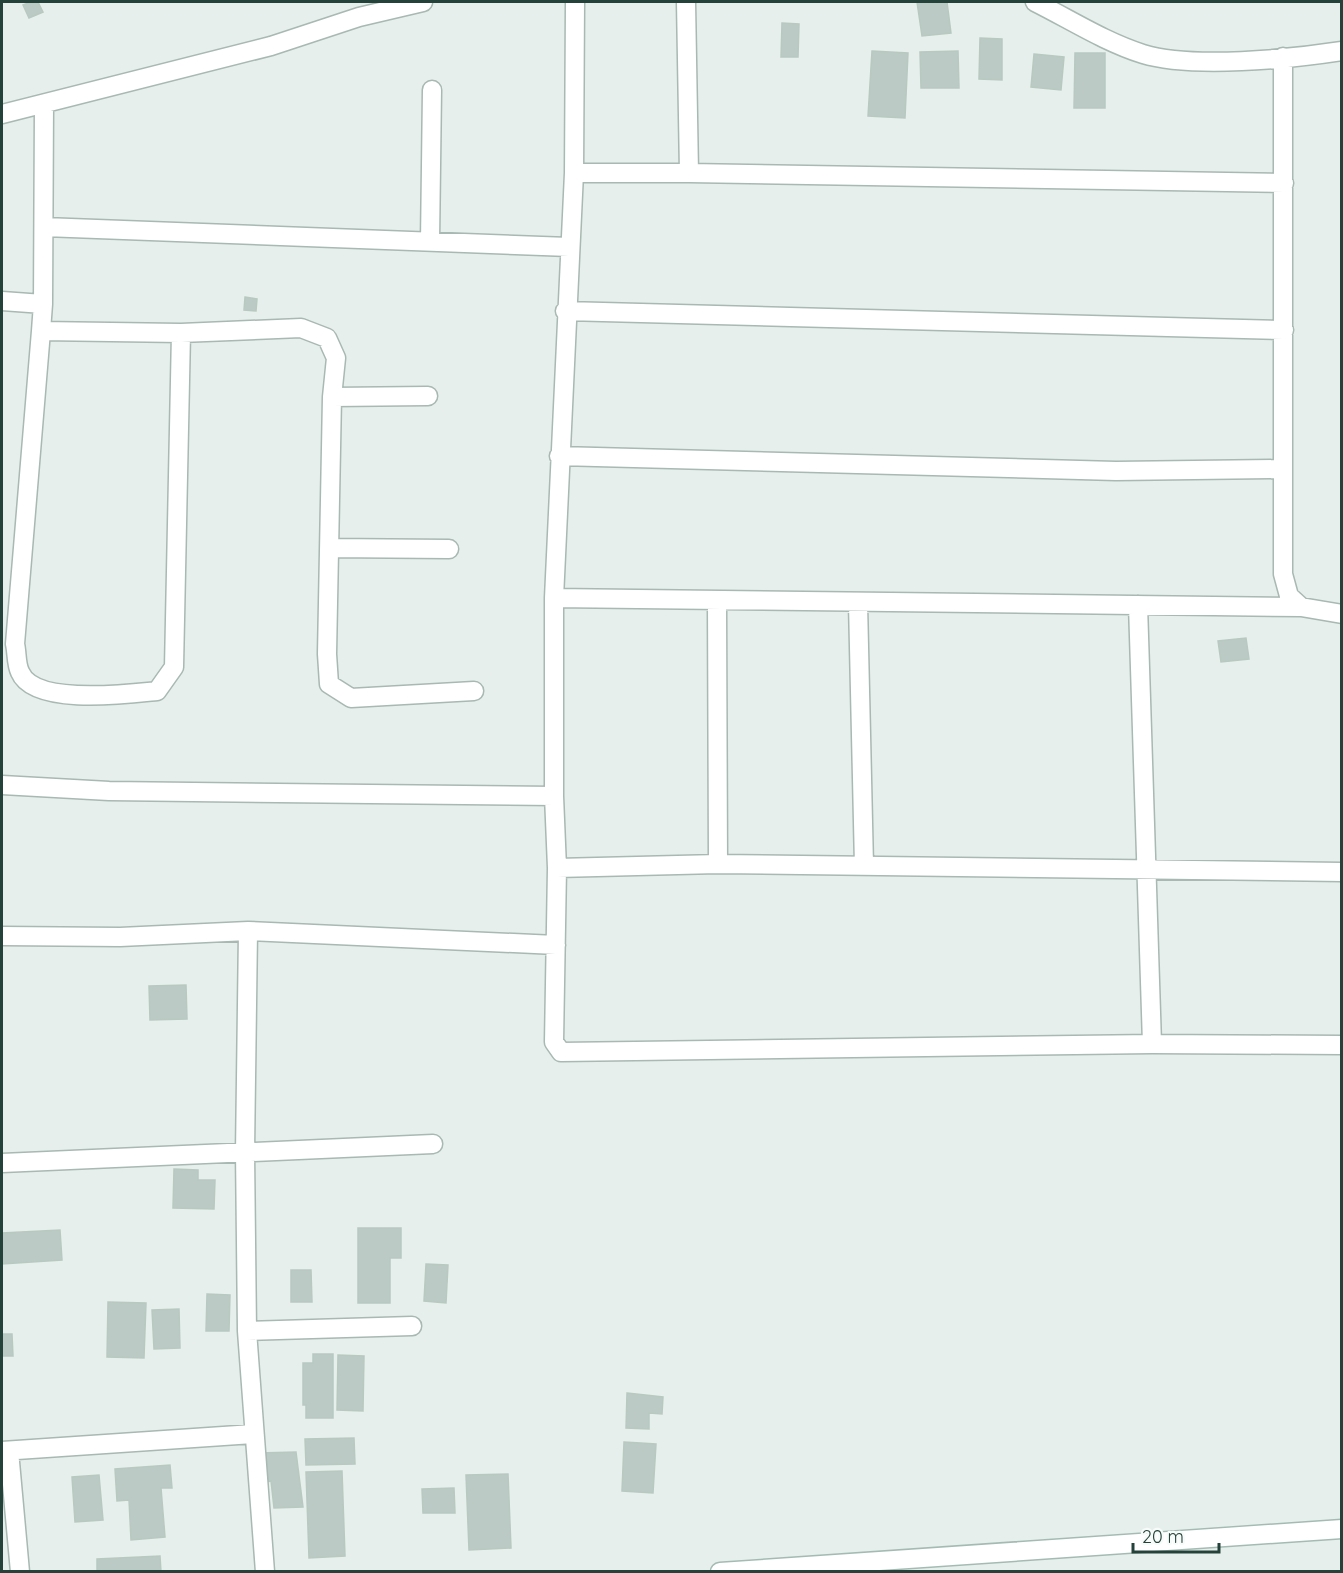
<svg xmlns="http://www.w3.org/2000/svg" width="1343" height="1573" font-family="Quicksand,sans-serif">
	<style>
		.building { fill: #bbcac4; stroke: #b8c9c2; stroke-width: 1.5 }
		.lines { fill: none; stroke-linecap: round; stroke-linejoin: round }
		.street-casing { stroke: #a8b8b2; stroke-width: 21 }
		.secondary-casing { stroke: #a4bbb3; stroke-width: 21 }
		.street { stroke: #fff; stroke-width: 18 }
		.secondary { stroke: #fff; stroke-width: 18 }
	</style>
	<rect width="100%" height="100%" fill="#e6efeb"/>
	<path class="building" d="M31 2H38L43 12 29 18 23 5Z
		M917 2H947L951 33 922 36Z
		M782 23 799 24 798 57H781Z
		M980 38 1002 39V80L979 79Z
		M872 51 908 53 905 118 868 116Z
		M958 51 959 88H921L920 52Z
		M1075 53H1105V108H1074Z
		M1034 54 1064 57 1061 90 1031 87Z
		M245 297 257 299 256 311 244 310Z
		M1246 638 1249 659 1221 662 1218 641Z
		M186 985 187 1019 150 1020 149 986Z
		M174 1169 198 1170V1180H215L214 1209 173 1208Z
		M358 1228H401V1258H390V1303H358Z
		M60 1230 62 1260 2 1264V1233Z
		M426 1264 448 1265 446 1303 424 1301Z
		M291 1270H311L312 1302H291Z
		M207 1294 230 1295 229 1331H206Z
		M108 1302 146 1303 144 1358 107 1357Z
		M179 1309 180 1348 154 1349 152 1310Z
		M2 1334H12L13 1356H2Z
		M313 1354H333V1418H306V1405H303V1363H313Z
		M338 1355 364 1356 363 1411 337 1410Z
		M627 1393 663 1397 662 1414 649 1413V1429L626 1428Z
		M354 1438 355 1464 306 1465 305 1439Z
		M624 1442 656 1444 653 1493 622 1491Z
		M296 1452 303 1507 274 1508 271 1481 262 1483 258 1453Z
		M170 1465 172 1488H161L165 1537 131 1540 129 1500 117 1501 115 1469Z
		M342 1471 345 1556 309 1558 306 1472Z
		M508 1474 511 1548 469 1550 466 1475Z
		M99 1475 103 1520 75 1522 72 1477Z
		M454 1488 455 1513H423L422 1489Z
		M160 1556 161 1572H97V1559Z"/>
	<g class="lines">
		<g class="street-casing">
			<path id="street" d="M575 2 574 173 554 598V796L557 868 554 1042 561 1052 1152 1044 1342 1045
				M686 2 689 173
				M1035 2C1071 20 1105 42 1143 54 1192 69 1290 59 1342 51
				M1283 57V574L1289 596 1301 607
				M2 114 271 46 359 17 423 2
				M574 173H689L1284 183
				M44 227 569 247
				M430 241 432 90
				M2 301 43 304 44 104
				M565 311 1284 330
				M41 331 181 333 174 667 157 691C127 694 34 706 20 672 16 664 17 652 15 644L41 331 43 304
				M181 333 301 328 327 338 336 358 332 397 327 654 329 684 351 698 474 691
				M332 397 428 396
				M559 456 1116 471 1282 469
				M329 548 449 549
				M554 598 1301 607 1342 614
				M717 602 718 864
				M858 603 864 866
				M1138 605 1152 1044
				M2 785 109 791 554 796
				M557 868 718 864 1342 872
				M248 931 245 1152 247 1331 265 1572
				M2 936 120 937 248 931 556 945
				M2 1163 433 1144
				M247 1331 412 1326
				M2 1451 253 1434
				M9 1451 20 1572"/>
		</g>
		<g class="secondary-casing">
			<path id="secondary" d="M720 1572 1342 1529"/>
		</g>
		<use href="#street" class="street"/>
		<use href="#secondary" class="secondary"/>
	</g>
	<rect width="1343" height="1573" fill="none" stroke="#24423a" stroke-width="6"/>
	<path d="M1133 1543v9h86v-9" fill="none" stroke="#24423a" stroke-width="3"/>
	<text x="1142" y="1543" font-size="18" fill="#24423a" stroke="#f7fbf9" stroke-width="4.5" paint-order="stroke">20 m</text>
</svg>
